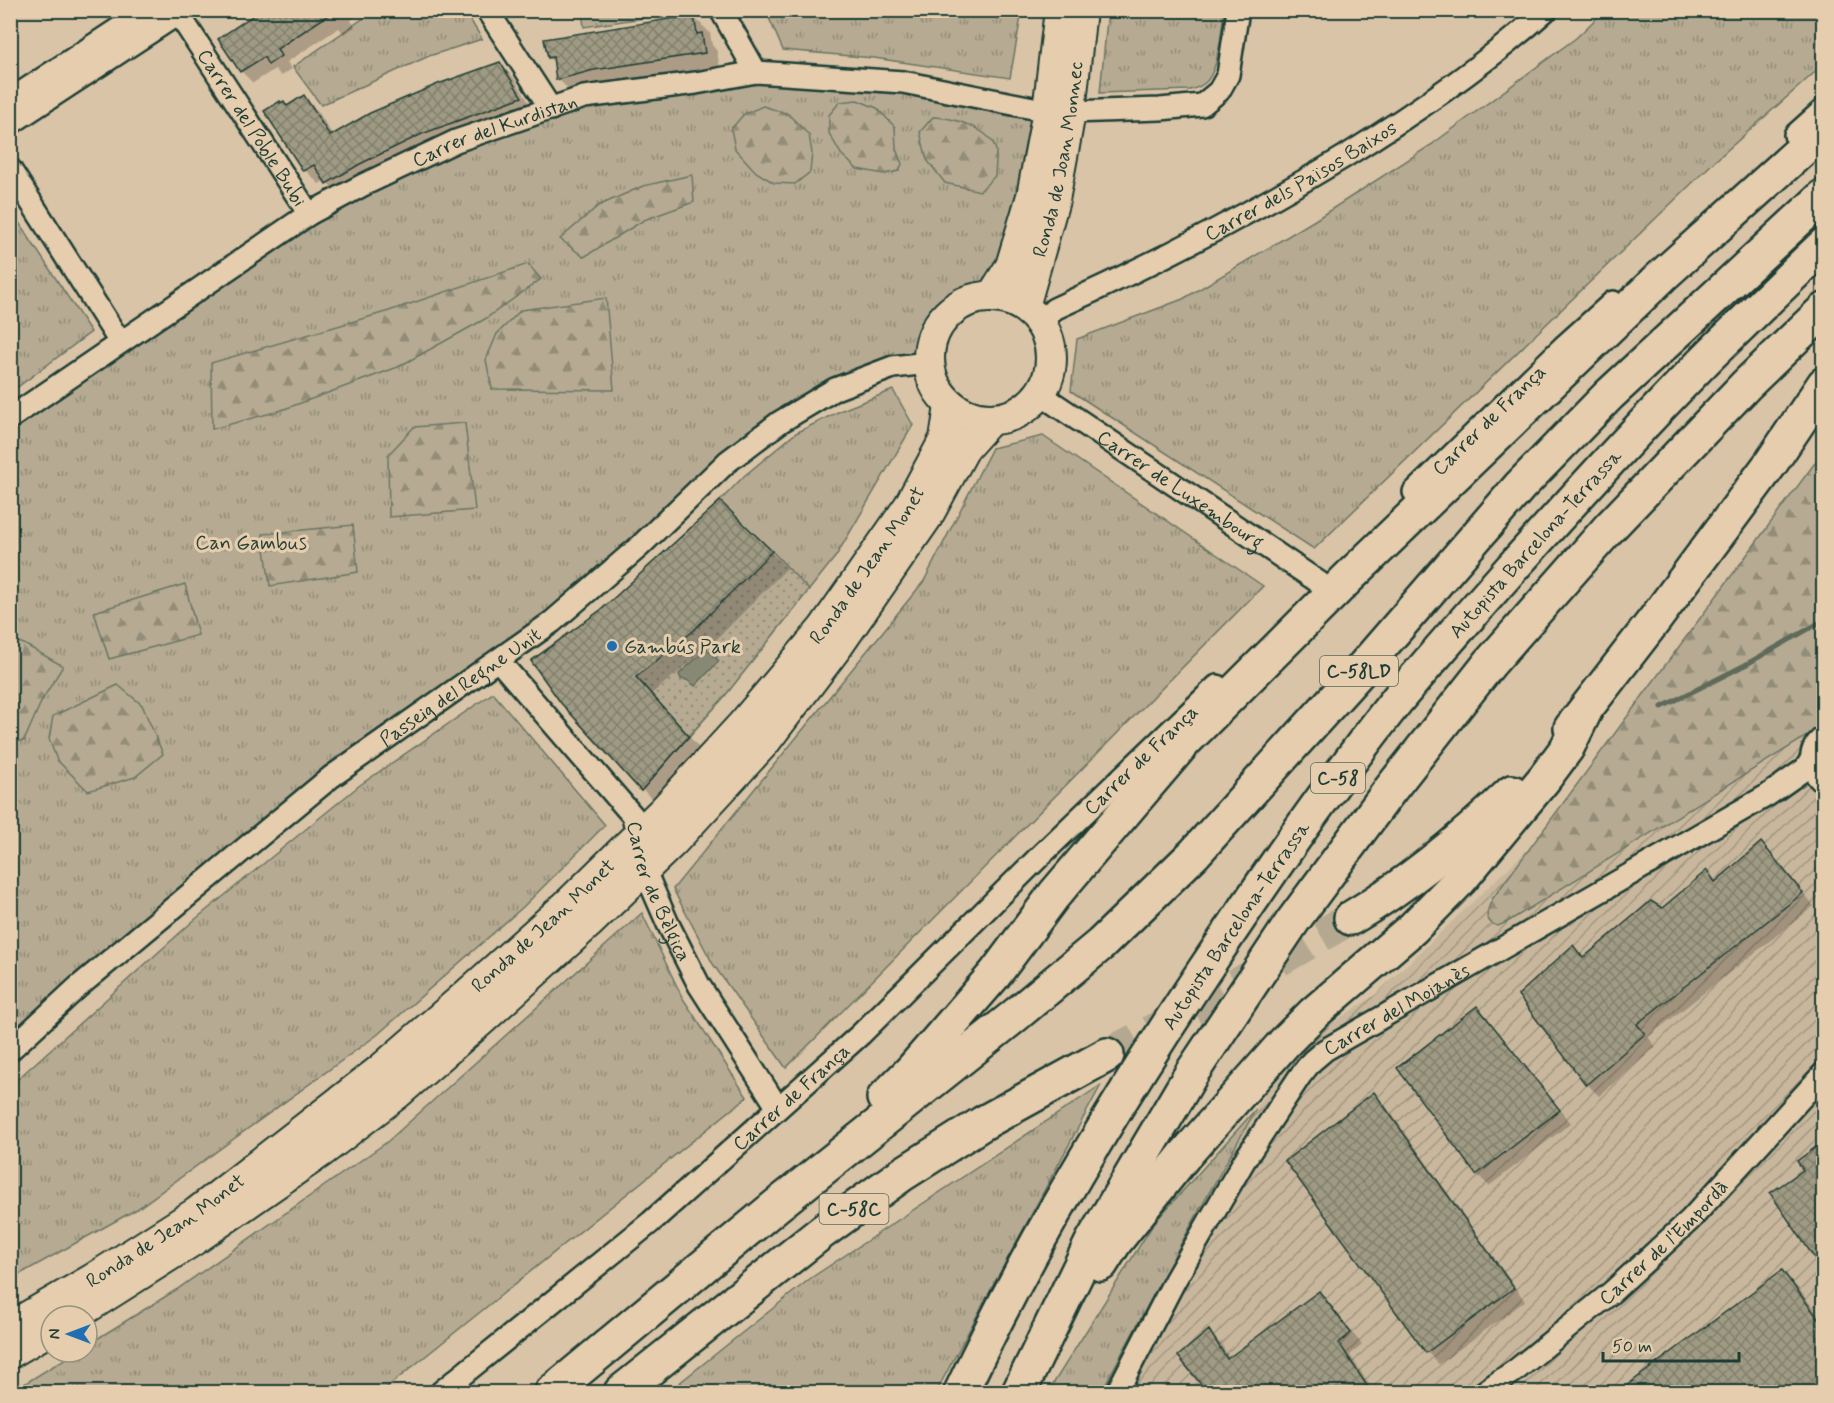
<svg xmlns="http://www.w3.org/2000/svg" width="1834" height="1403" font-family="Mynerve,sans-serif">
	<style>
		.industrial { fill: url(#industrial-furrows) }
		.grass { fill: url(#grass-tufts); stroke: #6a7463; stroke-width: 1.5 }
		.forest { fill: url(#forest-firs); stroke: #6a7463; stroke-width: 1.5 }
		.garden { fill: url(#garden-dots); stroke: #6a7463; stroke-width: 1.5 }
		.water { fill: #888974; stroke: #5e6b5a; stroke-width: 1.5 }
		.shadow { fill: #0003 }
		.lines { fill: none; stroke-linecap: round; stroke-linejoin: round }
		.stream { stroke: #5e6b5a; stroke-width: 5 }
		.building { fill: url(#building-cross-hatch); stroke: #1f3d34; stroke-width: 1.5 }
		.highway-tunnel { stroke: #b4a990; stroke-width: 33; stroke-dasharray: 33 16; stroke-linecap: butt }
		.street-casing { stroke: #1f3d34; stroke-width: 26 }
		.secondary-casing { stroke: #1f3d34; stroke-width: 34 }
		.highway-casing { stroke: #1f3d34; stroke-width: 38 }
		.street { stroke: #e5cdae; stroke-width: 21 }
		.secondary { stroke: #e5cdae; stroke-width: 30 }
		.highway { stroke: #e5cdae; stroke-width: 33 }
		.poi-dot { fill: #1f6fb2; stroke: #e5cdae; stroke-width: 2 }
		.labels { text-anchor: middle; stroke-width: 6; stroke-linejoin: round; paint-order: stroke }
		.shield { fill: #e5cdae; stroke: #5a6859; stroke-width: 1.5 }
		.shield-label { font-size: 18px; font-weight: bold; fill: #1f3d34 }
		.street-label { font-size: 20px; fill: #1f3d34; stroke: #e5cdae }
		.park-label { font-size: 20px; fill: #274239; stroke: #e5cdae }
		.poi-label { font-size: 20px; fill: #1f3d34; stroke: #e5cdae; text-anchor: start }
	</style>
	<defs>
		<pattern id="industrial-furrows" width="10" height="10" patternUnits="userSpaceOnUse" patternTransform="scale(1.5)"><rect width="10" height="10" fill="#c8b79c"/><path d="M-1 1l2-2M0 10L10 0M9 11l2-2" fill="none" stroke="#a29680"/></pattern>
		<pattern id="grass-tufts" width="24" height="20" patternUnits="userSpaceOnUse" patternTransform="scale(1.5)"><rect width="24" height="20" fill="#b6ab92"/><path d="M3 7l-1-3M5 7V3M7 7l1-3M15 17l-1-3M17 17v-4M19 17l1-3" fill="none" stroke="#938c78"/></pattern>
		<pattern id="forest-firs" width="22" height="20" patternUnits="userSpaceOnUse" patternTransform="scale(1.5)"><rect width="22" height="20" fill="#b6ab92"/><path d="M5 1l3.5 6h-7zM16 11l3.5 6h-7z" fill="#938c78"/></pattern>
		<pattern id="garden-dots" width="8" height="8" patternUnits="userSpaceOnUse" patternTransform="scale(1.5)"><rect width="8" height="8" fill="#b6ab92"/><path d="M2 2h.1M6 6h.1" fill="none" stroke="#938c78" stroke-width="1.8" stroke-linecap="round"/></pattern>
		<pattern id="building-cross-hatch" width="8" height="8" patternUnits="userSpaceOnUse" patternTransform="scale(1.5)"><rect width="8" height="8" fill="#9f9a83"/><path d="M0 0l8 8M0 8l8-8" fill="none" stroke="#817f6c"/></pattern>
	</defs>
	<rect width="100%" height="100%" fill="#d9c4a7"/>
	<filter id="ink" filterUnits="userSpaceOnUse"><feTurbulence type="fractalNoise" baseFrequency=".0167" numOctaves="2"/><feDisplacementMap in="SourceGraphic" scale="12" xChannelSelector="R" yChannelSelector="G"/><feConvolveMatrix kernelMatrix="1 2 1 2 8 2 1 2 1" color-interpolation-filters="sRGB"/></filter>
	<g filter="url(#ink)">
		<path class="industrial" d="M1823 709V1392H1082L1217 1167 1298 1046 1375 995 1565 814Z"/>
		<path class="grass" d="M1108 10 1224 11C1221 31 1220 65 1207 81 1202 86 1197 88 1190 90L1100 93Z
			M374 11H465L482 39 429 56 321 105 293 67Z
			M582 11V10L689 11 584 27Z
			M766 11H1022L1010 78 874 58 783 50Z
			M1604 11H1823V65L1715 161 1314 549 1071 391 1077 339 1183 299 1315 220 1431 145 1576 38Z
			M756 72 1048 111 992 296 971 299 954 307 939 322 931 340 928 363 780 422 640 546 331 777 11 1050V418L309 214 584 97Z
			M10 209 91 332 11 392H10Z
			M893 390 913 425 836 556 724 697 641 791 561 703 531 661 602 609 720 501 744 476 796 433 842 410Z
			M1043 436 1263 586 786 1068 713 964 673 889 924 581 992 448Z
			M493 693 605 825 523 907 377 1035 137 1209 11 1279V1085L192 922 360 785Z
			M642 913 682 997 747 1097 381 1392H11L76 1352H87V1345L176 1290 387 1142Z
			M1101 1085 936 1392H668L811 1278Z
			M1256 1109 1190 1227 1101 1392H1048L1154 1223Z"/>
		<path class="forest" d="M857 100 877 108 895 127 896 149 902 164 899 171 884 174 857 169 841 154 829 133V115L840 102Z
			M763 106 788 114 809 135 812 153 810 172 795 184 774 183 756 172 735 149 731 129 744 114Z
			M933 117C952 117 988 128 995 147 998 155 995 167 995 176L980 191 945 183 927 160 920 132Z
			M692 175 694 202 644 220 584 257 560 239 598 206 643 186Z
			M528 264 541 279 485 319 398 367 279 411 212 429 211 363 389 311Z
			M606 298 614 390 492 389 486 360 497 334 521 310Z
			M465 423 475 510 389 517 388 455 414 427Z
			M1823 452V726L1509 921 1498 926C1482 922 1487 909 1493 898Z
			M353 525 358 572 270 586 263 534Z
			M185 584 198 635 109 659 94 612Z
			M10 639 24 644 63 666 42 700 24 741H11Z
			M118 685 142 705 163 754 135 777 88 791 57 760 49 739 53 716Z"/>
		<path class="garden" d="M772 551 809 590 724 697 689 736 636 677Z"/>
		<path class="water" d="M707 649 719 661 695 686 687 680 681 679 679 674Z"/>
		<path class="shadow" d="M265 10H365L351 20 355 27 344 34 339 28 287 62 292 69 281 76 275 69 253 83 241 71Z
			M694 17 710 33 712 45 717 51 720 69 574 95 558 79 556 64 549 58Z
			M500 64 514 78 534 111 341 197 325 180 319 184 305 170 281 105 284 103 288 107 304 97 318 111 333 136Z
			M720 503 787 568 708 648 651 694 704 753 658 806 562 702 603 610Z
			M1761 844 1814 906 1648 1037 1656 1047 1599 1096 1587 1084 1520 996 1573 947 1585 959 1662 910 1707 872 1717 882Z
			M1477 1008 1489 1020 1571 1123 1489 1186 1477 1174Z
			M1374 1094 1386 1106 1525 1301 1439 1364 1427 1352 1287 1161Z
			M1782 1272 1798 1288 1824 1322V1392H1621Z
			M1319 1293 1331 1305 1362 1345 1350 1355 1374 1392H1208L1181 1356 1209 1332 1221 1344 1230 1359Z"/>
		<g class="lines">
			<path class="stream" d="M1662 707 1745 665 1819 623"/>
		</g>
		<path class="building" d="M261 10H336L277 49 281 56 268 65 264 57 240 72 218 39Z
			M694 15 697 34 702 33 705 53 594 70 556 80 553 57 548 58 544 39Z
			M500 62 522 97 422 134 360 164 326 184 314 165 303 171 264 111 280 101V103L284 101 287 106 304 95 330 136 370 113 438 84Z
			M720 501 772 551 692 632 636 677 689 736 641 791 561 703 531 661 602 609Z
			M1761 842 1803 893 1637 1024 1645 1034 1586 1085 1518 995 1573 945 1583 958 1651 901 1662 908 1707 870 1715 882Z
			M1477 1006 1560 1110 1476 1175 1397 1068Z
			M1374 1092 1514 1288 1426 1353 1285 1161Z
			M1824 1141V1272L1770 1193 1803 1170 1797 1161Z
			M1782 1270 1824 1326V1392H1618Z
			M1319 1291 1351 1333 1339 1343 1371 1392H1207L1178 1356 1209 1330 1227 1359Z"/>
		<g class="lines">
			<path class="highway-tunnel" d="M1107 1055 1221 994 1351 918"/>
			<g class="street-casing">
				<g id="street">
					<path id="s1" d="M176 10 309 214"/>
					<path d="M487 10 551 109"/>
					<path d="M721 10 756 72"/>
					<path d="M10 100 147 10"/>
					<path d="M10 124 184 10"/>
					<path d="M1795 135 1824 109"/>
					<path d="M10 169 120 342"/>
					<path id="s2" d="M1041 324 1054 309C1154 264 1250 214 1344 157 1415 113 1484 66 1546 10"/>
					<path id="s3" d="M1040 394 1320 583"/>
					<path id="s4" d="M10 418 309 214 363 185 456 141 584 97 696 83 756 72 903 82 1048 111 1070 112 1160 109 1202 105 1219 91 1228 75 1238 10"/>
					<path id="s5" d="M1414 492 1563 347 1613 302"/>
					<path id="s6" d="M498 660 633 816 644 869 668 924 699 985 778 1108"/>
					<path d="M1824 737C1807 749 1808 770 1824 783"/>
					<path id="s7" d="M10 1050 78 987 331 777 552 622 640 546 727 462 780 422 835 389 893 367 928 363"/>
					<path id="s8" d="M441 1392 651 1222 861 1034 1040 856 1217 686"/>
					<path id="s9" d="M1117 1392 1175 1280 1244 1161 1300 1076 1312 1061 1325 1050 1768 795 1805 769 1811 760"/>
					<path id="s10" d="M1484 1392 1516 1370 1612 1292 1690 1220 1824 1073"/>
				</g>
			</g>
			<g class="secondary-casing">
				<g id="secondary">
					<path d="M992 296 1011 266 1032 196 1048 111 1060 10"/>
					<circle cx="990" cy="358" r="61"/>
					<path id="s11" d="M1024 307 1054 200 1064 146 1070 112 1081 10"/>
					<path d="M74 1316 197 1238 321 1152 398 1093 483 1019 588 924 673 842 765 742 837 647 927 517 964 449 990 420"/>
					<path id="s12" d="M10 1327 93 1279 196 1213 380 1070 464 997 569 903 664 810 743 724 823 629 909 506 945 439 950 406"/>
					<path d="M10 1353 51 1329"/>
				</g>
			</g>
			<g class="highway-casing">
				<g id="highway">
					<path d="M1571 728 1656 618 1771 463 1824 384"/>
					<path d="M1351 918C1410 883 1462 840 1512 792"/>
					<path d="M884 1098 911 1071 995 974 1054 895 1185 741 1348 578 1662 276 1824 130"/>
					<path d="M1101 1264 1115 1242 1184 1156 1285 1042 1314 1013 1413 928 1460 880 1544 779 1567 748 1585 711"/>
					<path d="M552 1392 776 1206 1012 1018 1101 944 1194 854 1358 673 1520 486 1609 395 1824 196"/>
					<path d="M621 1392 822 1232 901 1175 983 1123 1107 1055"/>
					<path id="s13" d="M961 1392C1029 1246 1114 1106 1203 972 1265 879 1328 787 1397 700 1434 655 1473 612 1511 569 1576 497 1641 425 1709 356 1747 319 1785 282 1824 245"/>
					<path d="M1019 1392 1092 1242 1193 1071 1293 921 1390 790 1490 663 1609 528 1746 385 1824 310"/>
				</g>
			</g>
			<use href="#street" class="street"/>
			<use href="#secondary" class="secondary"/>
			<use href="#highway" class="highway"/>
		</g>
	</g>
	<circle class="poi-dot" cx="612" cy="646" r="6"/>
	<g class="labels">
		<g class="shield">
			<rect x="1320" y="656" width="78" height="30" rx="4.5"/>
			<rect x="1311" y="763" width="54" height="30" rx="4.5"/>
			<rect x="819.5" y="1194" width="69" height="30" rx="4.5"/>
		</g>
		<g class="shield-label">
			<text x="1359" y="677">C-58LD</text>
			<text x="1338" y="784">C-58</text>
			<text x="854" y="1215">C-58C</text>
		</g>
		<g class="street-label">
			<text dy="7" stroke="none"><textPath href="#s1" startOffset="140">Carrer del Poble Bubi</textPath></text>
			<text dy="7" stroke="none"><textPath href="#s4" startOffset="566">Carrer del Kurdistan</textPath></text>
			<text dy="7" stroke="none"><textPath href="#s11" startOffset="152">Ronda de Joan Monnec</textPath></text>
			<text dy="7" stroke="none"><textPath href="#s2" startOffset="298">Carrer dels Països Baixos</textPath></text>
			<text dy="7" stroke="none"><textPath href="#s5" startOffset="104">Carrer de França</textPath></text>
			<text dy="7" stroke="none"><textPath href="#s3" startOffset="170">Carrer de Luxembourg</textPath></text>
			<text dy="7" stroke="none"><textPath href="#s13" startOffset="1028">Autopista Barcelona-Terrassa</textPath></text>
			<text dy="7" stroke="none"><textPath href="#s12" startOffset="1155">Ronda de Jean Monet</textPath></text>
			<text dy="7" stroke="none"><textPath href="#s7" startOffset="579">Passeig del Regne Unit</textPath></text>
			<text dy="7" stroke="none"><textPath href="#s8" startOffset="944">Carrer de França</textPath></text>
			<text dy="7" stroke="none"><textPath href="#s6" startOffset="286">Carrer de Bèlgica</textPath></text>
			<text dy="7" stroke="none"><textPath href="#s12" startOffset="669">Ronda de Jean Monet</textPath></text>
			<text dy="7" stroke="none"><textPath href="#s13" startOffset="542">Autopista Barcelona-Terrassa</textPath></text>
			<text dy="7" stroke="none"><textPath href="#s9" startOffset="484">Carrer del Moianès</textPath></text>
			<text dy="7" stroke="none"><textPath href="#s8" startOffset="458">Carrer de França</textPath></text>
			<text dy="7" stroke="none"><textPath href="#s12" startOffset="183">Ronda de Jean Monet</textPath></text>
			<text dy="7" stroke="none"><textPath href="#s10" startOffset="234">Carrer de l'Empordà</textPath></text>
		</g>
		<g class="park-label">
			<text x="251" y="549">Can Gambus</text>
		</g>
		<g class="poi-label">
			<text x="624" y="653">Gambús Park</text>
		</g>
	</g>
	<rect width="1834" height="1403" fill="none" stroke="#e5cdae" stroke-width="36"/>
	<rect x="18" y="18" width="1798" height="1367" fill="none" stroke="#1f3d34" stroke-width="2" filter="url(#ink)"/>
	<g transform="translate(69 1334) rotate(270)"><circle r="28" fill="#e5cdae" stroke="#96937d" stroke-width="1.5"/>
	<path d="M0-4.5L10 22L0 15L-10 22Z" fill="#1f6fb2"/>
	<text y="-9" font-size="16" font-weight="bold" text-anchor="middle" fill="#1f3d34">N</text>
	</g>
	<path d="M1603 1352v9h136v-9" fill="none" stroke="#1f3d34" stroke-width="3"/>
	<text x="1612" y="1352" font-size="18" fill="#1f3d34" stroke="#e5cdae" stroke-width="4.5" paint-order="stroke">50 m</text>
</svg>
